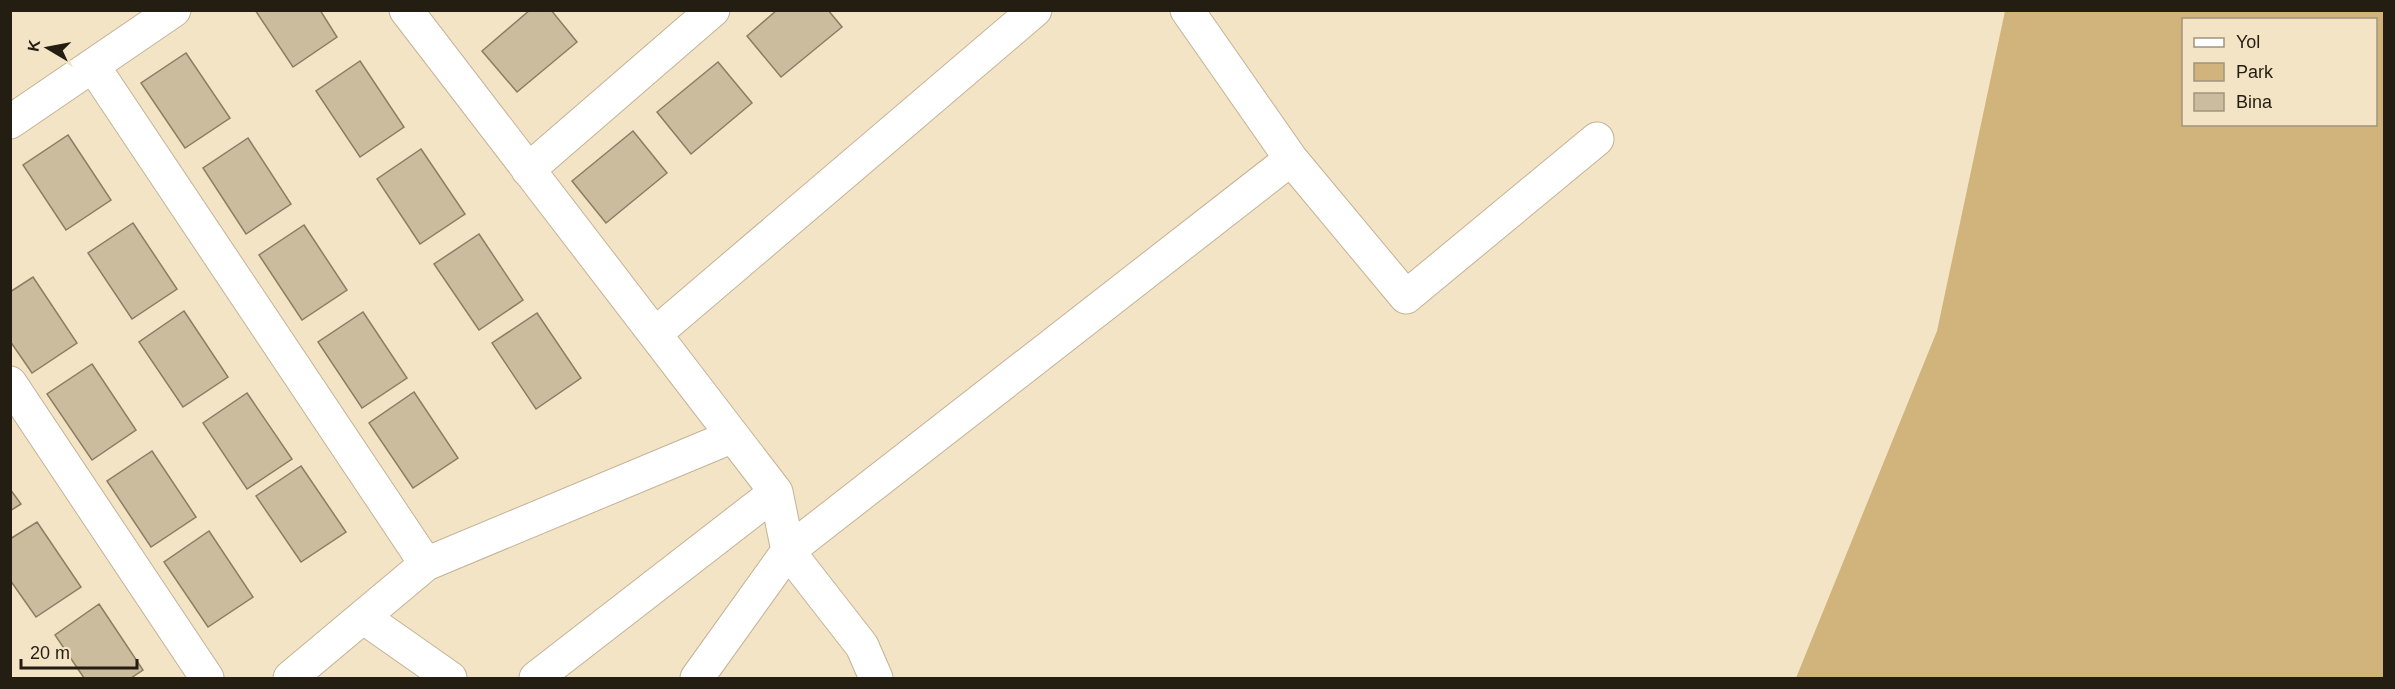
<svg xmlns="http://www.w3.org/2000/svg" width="2395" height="689" font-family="Arial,sans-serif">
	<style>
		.green { fill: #d1b47b; fill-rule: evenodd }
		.building { fill: #ccbc9e; stroke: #8c7d61; stroke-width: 1.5 }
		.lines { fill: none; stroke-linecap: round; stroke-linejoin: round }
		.minor-casing { stroke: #c3b396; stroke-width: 35 }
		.minor { stroke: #fff; stroke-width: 33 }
	</style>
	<rect width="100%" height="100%" fill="#f4e4c6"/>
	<path class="green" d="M2005 11H2384V678H1796L1937 331ZM2184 20H2376V124H2184Z"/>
	<path class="building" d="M255 10H320L337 37 293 67Z
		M530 10H551L577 42 517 92 482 51Z
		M777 10H828L842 27 781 77 747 36Z
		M186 53 230 118 185 148 141 83Z
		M360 61 404 127 360 157 316 91Z
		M718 62 752 103 691 154 657 112Z
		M633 131 667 173 606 223 572 181Z
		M68 135 111 200 66 230 23 165Z
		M248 138 291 204 246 234 203 168Z
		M421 149 465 214 420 244 377 179Z
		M133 223 177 289 132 319 88 253Z
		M304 225 347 290 302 320 259 255Z
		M479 234 523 300 479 330 434 264Z
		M33 277 77 343 32 373 10 341V292Z
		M184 311 228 377 183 407 139 342Z
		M363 312 407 378 362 408 318 342Z
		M537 313 581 378 536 409 492 343Z
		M92 364 136 430 92 460 47 394Z
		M414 392 458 458 413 488 369 423Z
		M247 393 292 459 247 489 203 423Z
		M152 451 196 517 151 547 107 481Z
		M301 466 346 532 301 562 256 496Z
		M10 489 21 504 10 511Z
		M37 522 81 587 36 617 10 580V539Z
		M209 531 253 597 208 627 164 562Z
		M99 604 143 670 131 678H84L55 635Z"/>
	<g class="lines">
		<g class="minor-casing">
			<path id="minor" d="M406 10 776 492 788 551 697 678
				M1187 10 1291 159 1406 297 1597 139
				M93 66 426 564
				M10 122 174 10
				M528 170 713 10
				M655 334 1035 10
				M10 383 207 678
				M363 617 450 678
				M290 678 426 564 733 436
				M536 678 776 492
				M876 678 862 646 788 551 1291 159"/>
		</g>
		<use href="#minor" class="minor"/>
	</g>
	<rect width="2395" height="689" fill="none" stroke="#231d12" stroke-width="24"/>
	<rect x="2182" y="18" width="195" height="108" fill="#f4e4c6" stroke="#a0947e" stroke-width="1.5"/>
	<rect x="2194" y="38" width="30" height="9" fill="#ffffff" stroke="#a0947e" stroke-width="1.5"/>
	<text x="2236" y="48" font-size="18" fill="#231d12">Yol</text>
	<rect x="2194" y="63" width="30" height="18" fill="#d1b47b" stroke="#a0947e" stroke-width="1.5"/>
	<text x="2236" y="78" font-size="18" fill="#231d12">Park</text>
	<rect x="2194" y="93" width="30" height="18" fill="#ccbc9e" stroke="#a0947e" stroke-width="1.5"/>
	<text x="2236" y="108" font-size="18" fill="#231d12">Bina</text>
	<g transform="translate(48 48) rotate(280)" stroke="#f4e4c6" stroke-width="4.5" paint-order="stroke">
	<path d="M0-4.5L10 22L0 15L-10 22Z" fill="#231d12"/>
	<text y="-9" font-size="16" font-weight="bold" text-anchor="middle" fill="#231d12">K</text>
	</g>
	<path d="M21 659v9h116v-9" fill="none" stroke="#231d12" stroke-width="3"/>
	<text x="30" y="659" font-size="18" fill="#231d12" stroke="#f4e4c6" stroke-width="4.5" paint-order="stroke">20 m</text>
</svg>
